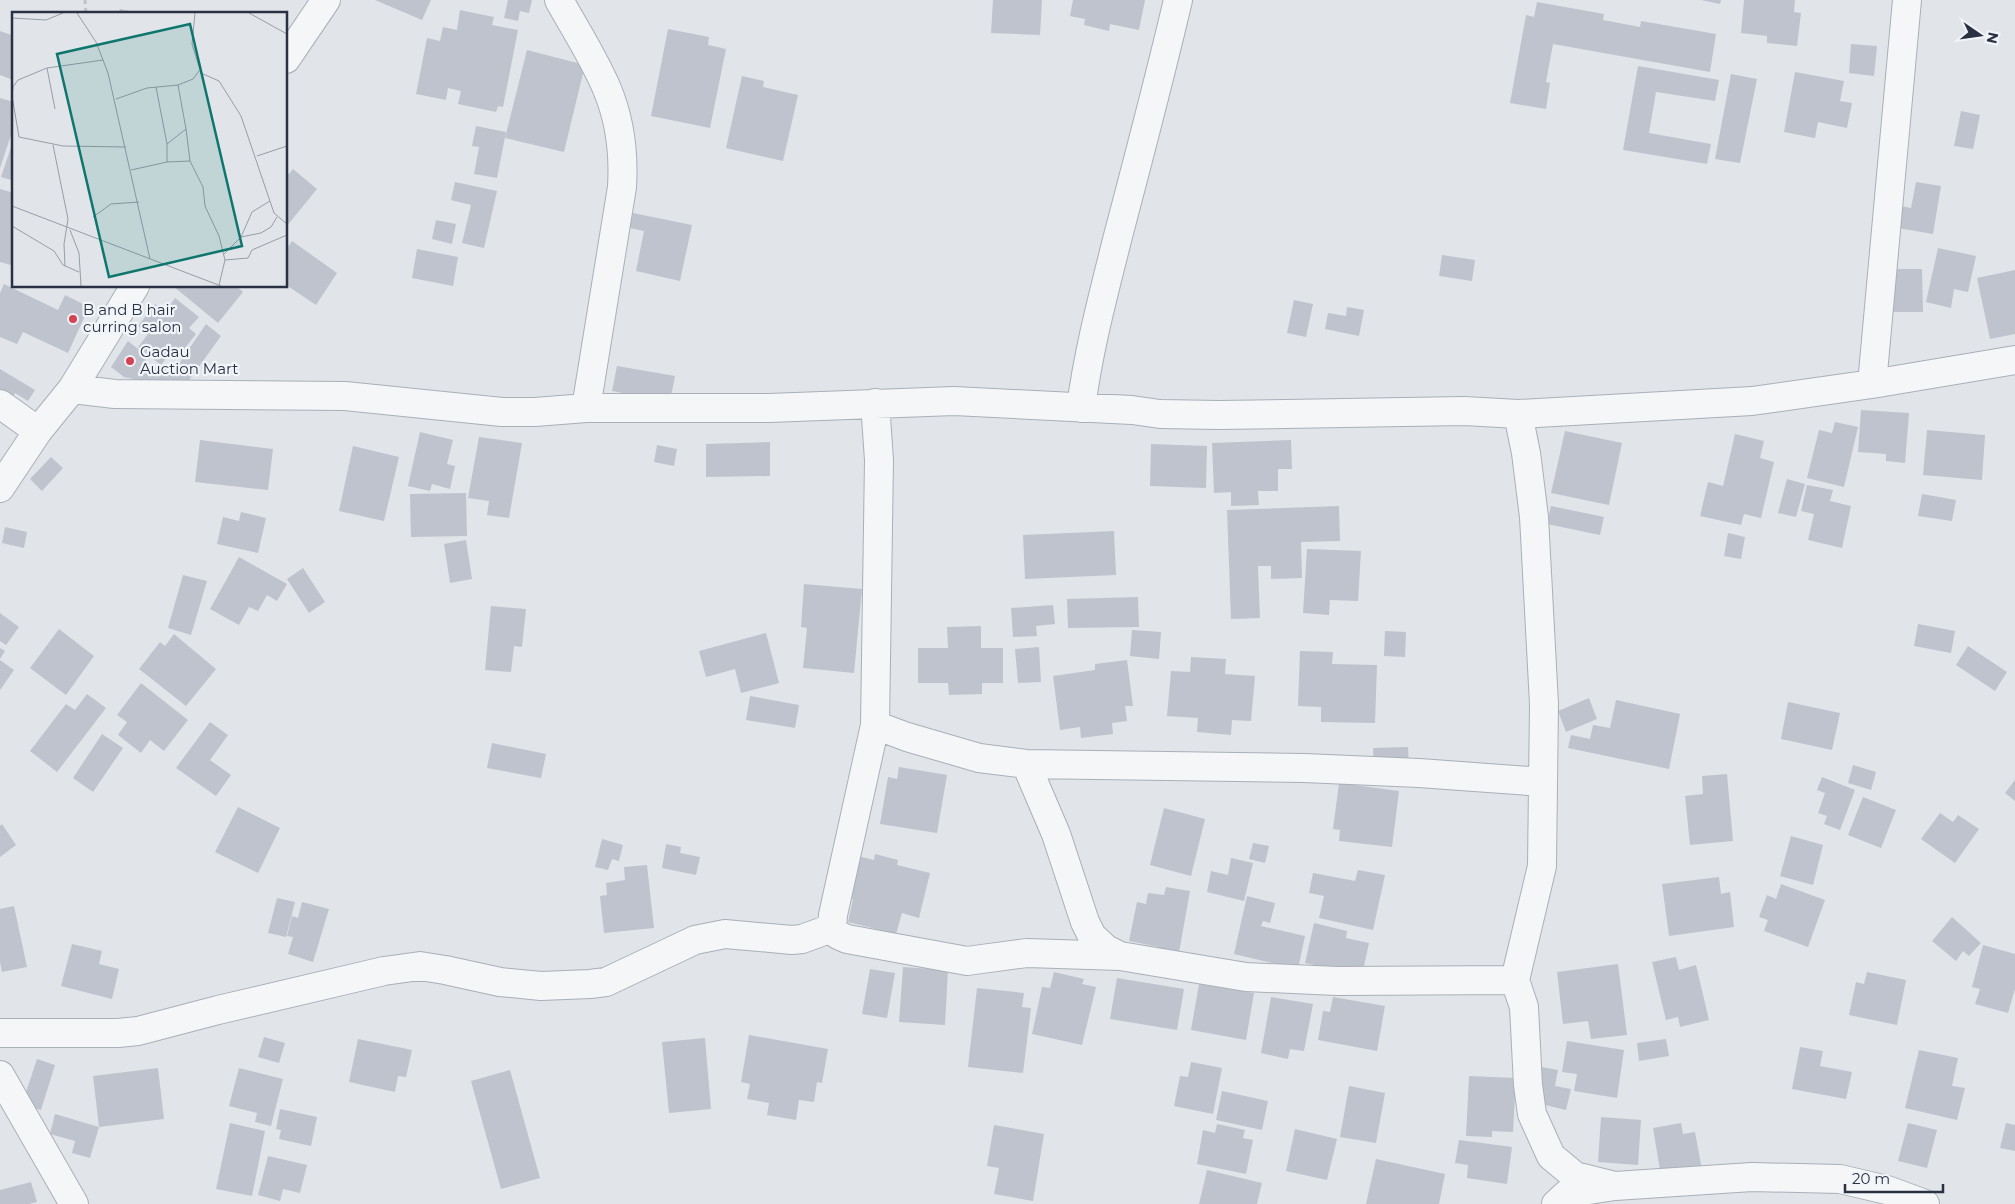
<svg xmlns="http://www.w3.org/2000/svg" width="2015" height="1204" font-family="Montserrat,sans-serif">
	<style>
		.building { fill: #bec3cd }
		.lines { fill: none; stroke-linecap: round; stroke-linejoin: round }
		.minor-casing { stroke: #aaafb8; stroke-width: 30 }
		.path { stroke: #bfc3c9; stroke-width: 3; stroke-dasharray: 4 4; stroke-linecap: butt }
		.minor { stroke: #f4f6f8; stroke-width: 28 }
		.poi-dot { fill: #d34352; stroke: #f1f4f8; stroke-width: 2 }
		.labels { text-anchor: middle; stroke-width: 4.5; stroke-linejoin: round; paint-order: stroke }
		.poi-label { font-size: 15px; fill: #293143; stroke: #f1f4f8; text-anchor: start }
		.inset-road { fill: none; stroke: #979da7; stroke-width: 1 }
		.view { fill: #0f766e; fill-opacity: 0.15; stroke: #0f766e; stroke-width: 2.5 }
		.inset-edge { fill: none; stroke: #293143; stroke-width: 2.5 }
	</style>
	<rect width="100%" height="100%" fill="#e1e5ea"/>
	<path class="building" d="M375 0H431L422 20Z
		M508 0H532L529 13 520 11 518 21 504 18Z
		M993 0H1042L1040 35 991 33Z
		M1073 0H1145L1139 30 1110 24 1109 31 1084 25 1085 19 1070 16Z
		M1701 0H1721L1720 4Z
		M1744 0H1795L1794 12 1801 13 1797 46 1767 43V36L1741 33Z
		M1537 2 1604 14 1603 20 1640 27 1641 21 1716 34 1710 72 1553 44 1546 82 1550 83 1546 109 1510 103 1526 15 1534 17Z
		M120 9 138 13V14H118Z
		M460 10 494 17 492 25 518 30 503 107 498 106 496 112 458 104 461 91 448 88 446 100 416 94 427 38 440 41 443 27 457 30Z
		M668 29 709 37 708 45 726 49 710 128 651 116Z
		M0 31 14 36V87L11 86 13 80 0 75Z
		M1851 44 1877 46 1874 76 1849 73Z
		M527 50 585 65 564 152 505 138Z
		M1638 66 1719 80 1715 101 1656 92 1649 133 1711 144 1707 164 1623 150Z
		M1795 72 1844 81 1840 101 1852 103 1847 128 1818 122 1815 138 1784 132Z
		M1731 74 1757 79 1740 163 1715 159Z
		M742 76 764 81 763 87 798 95 783 161 726 148Z
		M0 98 14 102V126L0 168Z
		M1961 111 1980 115 1973 149 1954 146Z
		M476 126 506 132 497 178 474 174 479 147 472 146Z
		M13 141H14V181L1 177Z
		M293 169 317 189 286 227V172L289 174Z
		M455 182 497 191 484 248 462 243 471 205 451 200Z
		M1916 182 1941 186 1933 234 1898 228 1901 206 1911 208Z
		M0 189 14 193V266L0 262Z
		M633 213 692 225 680 281 636 271 644 231 630 228Z
		M436 220 456 224 452 244 432 239Z
		M292 241 337 273 316 305 286 285V250Z
		M1938 248 1976 256 1968 292 1954 289 1951 308 1926 302Z
		M417 249 458 257 453 286 412 278Z
		M1442 255 1475 260 1472 281 1439 276Z
		M1891 269H1922L1923 312H1892Z
		M2015 270V334L1990 339 1977 278Z
		M4 284 58 310 65 295 89 307 68 353 23 332 17 344 0 337V293Z
		M173 286H236L243 292 218 323Z
		M175 298 199 317 189 328 196 334 178 357 171 352 161 365 138 347 148 334 138 326 155 304 165 312Z
		M1294 300 1313 304 1306 337 1287 333Z
		M1347 307 1364 310 1359 336 1325 329 1328 313 1346 316Z
		M206 324 221 336 182 390 124 377 111 367 128 341 148 357 142 365 174 371Z
		M617 366 675 376 670 402 612 391Z
		M0 369 35 390 28 401 15 393 12 400 0 393Z
		M1861 410 1909 413 1905 463 1886 461V454L1858 452Z
		M1835 422 1858 427 1844 487 1807 478 1819 430 1832 433Z
		M1927 430 1985 435 1982 480 1923 475Z
		M1565 431 1622 443 1609 505 1551 493Z
		M420 432 453 440 447 464 455 466 450 489 432 484 430 491 408 486Z
		M1735 434 1764 441 1760 458 1774 462 1761 518 1744 514 1741 525 1700 516 1708 482 1723 486Z
		M479 437 522 443 509 518 487 515 489 501 468 498Z
		M200 440 273 449 268 490 195 482Z
		M1291 440 1292 469H1278V491H1258L1259 505 1231 506V492L1214 493 1212 443Z
		M770 442V476L706 477V444Z
		M1151 444 1207 446 1206 488 1150 486Z
		M657 445 677 449 674 466 654 462Z
		M353 446 399 457 384 521 339 511Z
		M51 457 63 468 42 491 30 479Z
		M1787 479 1805 484 1796 517 1778 513Z
		M1807 485 1833 490 1830 501 1851 506 1842 548 1808 540 1814 514 1801 511Z
		M466 493 467 536 411 537 410 494Z
		M1922 494 1956 500 1952 521 1918 516Z
		M1339 506 1340 541 1301 542 1302 578 1271 579V566H1258L1260 618 1231 619 1227 510Z
		M1551 506 1604 517 1600 535 1547 524Z
		M241 512 266 518 258 553 217 544 223 517 239 521Z
		M5 527 27 532 24 548 2 543Z
		M1114 531 1116 575 1025 579 1023 535Z
		M1728 533 1745 537 1741 559 1724 556Z
		M466 540 472 579 450 583 444 544Z
		M1307 549 1361 551 1358 601 1330 600 1329 615 1303 613Z
		M239 557 287 584 277 601 267 595 258 611 249 607 239 625 210 609Z
		M303 568 325 602 309 613 287 579Z
		M183 575 207 581 191 635 168 628Z
		M804 584 862 589 854 673 803 668 807 628 801 627Z
		M1138 597 1139 627 1068 628 1067 599Z
		M1053 605 1055 624 1036 626 1037 636 1013 637 1011 608Z
		M491 606 526 609 522 647 514 646 511 672 485 670Z
		M0 613 19 627 6 645 0 641Z
		M1918 624 1955 631 1951 653 1914 646Z
		M981 626V648H1003V683H982V694L949 695 948 683H918V648H948L947 627Z
		M59 629 94 656 66 695 30 668Z
		M1132 630 1161 632 1159 659 1130 656Z
		M1385 631 1406 632 1405 657 1384 656Z
		M766 633 779 683 741 693 735 669 706 677 699 651Z
		M174 634 216 669 186 706 139 669 160 642 165 646Z
		M1968 646 2007 672 1995 691 1956 665Z
		M1039 647 1041 682 1018 683 1015 649Z
		M0 648 5 651 0 659Z
		M1300 651 1333 652 1332 664 1377 665 1375 723 1321 722V707L1298 706Z
		M1191 657 1226 659 1225 674 1255 676 1251 721 1232 720 1231 735 1197 732 1198 718 1167 716 1171 671 1190 672Z
		M0 660 14 670 0 690Z
		M1127 660 1133 706H1125L1127 721 1112 723 1113 734 1081 738 1080 727 1060 730 1053 676 1095 670V664Z
		M141 683 188 720 164 751 150 740 141 753 118 735 127 722 117 715Z
		M87 694 106 708 57 772 30 751 66 704 75 710Z
		M750 696 799 705 795 728 746 720Z
		M1589 698 1597 719 1566 732 1558 711Z
		M1616 700 1680 714 1669 769 1568 748 1571 735 1590 739 1593 725 1610 728Z
		M1788 702 1840 713 1832 750 1781 739Z
		M210 722 228 735 210 760 231 775 216 796 176 768Z
		M102 734 123 748 93 792 73 778Z
		M492 743 546 754 541 778 487 768Z
		M1408 747 1409 767 1374 768 1373 748Z
		M1853 765 1876 772 1871 790 1848 783Z
		M899 767 947 775 937 833 880 824 888 777 897 779Z
		M1727 774 1733 841 1690 845 1685 796 1703 794 1702 776Z
		M1822 777 1855 790 1840 830 1824 824 1827 816 1818 813 1825 793 1817 790Z
		M2015 780V801L2005 793Z
		M1339 783 1399 791 1392 847 1339 841 1340 830 1333 829Z
		M1863 797 1896 810 1881 848 1848 835Z
		M238 807 280 828 258 873 215 852Z
		M1164 808 1205 819 1191 876 1150 865Z
		M1940 813 1953 822 1958 815 1979 829 1955 863 1921 839Z
		M2 824 16 845 0 857V826Z
		M1791 836 1823 845 1813 885 1780 876Z
		M602 839 623 845 619 861 612 859 608 870 595 867Z
		M1253 843 1269 846 1265 863 1249 859Z
		M666 844 681 847 680 853 700 857 696 875 662 868Z
		M875 854 898 860 897 865 930 873 919 918 902 913 896 934 848 922 853 899 848 898 858 856 874 860Z
		M1231 858 1253 863 1244 901 1207 892 1211 871 1228 875Z
		M647 865 654 928 604 933 600 896 607 895 606 883 625 880 624 867Z
		M1358 870 1385 875 1373 930 1319 918 1324 896 1309 893 1313 873 1355 881Z
		M1719 877 1721 894 1730 892 1734 927 1669 936 1662 884Z
		M1781 884 1825 900 1808 947 1764 931 1768 920 1759 917 1767 895 1776 899Z
		M1166 887 1190 891 1178 958 1157 954 1159 947 1129 941 1137 902 1146 904 1148 893 1164 895Z
		M1247 896 1275 903 1270 923 1263 921 1261 926 1305 936 1298 969 1234 954Z
		M277 898 295 902 286 937 268 933Z
		M302 902 329 909 313 962 288 954 293 937 287 936 292 916 298 918Z
		M14 906 27 967 2 972 0 962V909Z
		M1952 917 1981 943 1969 956 1963 951 1956 961 1932 941Z
		M1314 923 1347 931 1346 938 1369 943 1362 975 1305 963Z
		M72 944 102 951 99 964 119 969 112 999 61 986Z
		M1983 945 2015 954V989L2008 1013 1975 1004 1980 989 1972 987Z
		M1676 957 1679 970 1696 965 1709 1020 1680 1027 1678 1017 1666 1020 1652 962Z
		M1618 964 1627 1035 1591 1039 1588 1021 1563 1024 1557 972Z
		M903 967 948 970 945 1025 899 1022Z
		M870 969 895 973 887 1018 862 1014Z
		M1054 972 1084 979 1082 984 1096 987 1082 1045 1032 1034 1042 987 1050 988Z
		M1867 972 1906 980 1897 1025 1849 1015 1856 982 1864 984Z
		M1117 978 1184 989 1177 1030 1110 1019Z
		M1199 984 1254 993 1246 1040 1191 1030Z
		M977 988 1024 993 1022 1007 1031 1008 1023 1073 968 1067Z
		M1271 997 1313 1004 1304 1051 1290 1049 1288 1059 1261 1053Z
		M1333 997 1385 1006 1377 1051 1318 1040 1323 1011 1330 1012Z
		M749 1035 828 1049 822 1083 817 1082 814 1102 799 1100 796 1120 767 1115 769 1103 747 1099 750 1084 741 1082Z
		M264 1037 285 1043 279 1063 258 1057Z
		M705 1038 711 1109 669 1113 662 1042Z
		M358 1039 412 1050 406 1077 398 1076 395 1092 349 1082Z
		M1666 1039 1669 1056 1639 1061 1637 1043Z
		M1567 1041 1624 1050 1617 1098 1574 1091 1577 1074 1562 1072Z
		M1800 1047 1823 1051 1820 1066 1852 1072 1846 1099 1792 1089Z
		M1919 1050 1958 1058 1952 1086 1965 1088 1957 1120 1905 1108Z
		M37 1059 55 1065 41 1110 22 1104Z
		M1191 1062 1222 1068 1213 1114 1174 1106 1180 1076 1188 1077Z
		M1541 1067 1558 1070 1555 1086 1571 1089 1566 1110 1533 1102Z
		M158 1068 164 1119 99 1127 93 1076Z
		M239 1068 283 1079 271 1126 255 1122 257 1113 229 1106Z
		M510 1070 540 1178 501 1189 471 1081Z
		M1469 1076 1516 1078 1513 1132 1492 1131V1137L1466 1136Z
		M1349 1086 1385 1093 1376 1143 1340 1137Z
		M1222 1091 1268 1101 1262 1130 1216 1120Z
		M280 1109 317 1117 311 1146 279 1139 281 1130 276 1129Z
		M55 1114 99 1127 90 1158 72 1153 75 1141 50 1134Z
		M1601 1117 1641 1120 1638 1165 1598 1162Z
		M230 1123 265 1131 252 1196 216 1189Z
		M1681 1123 1683 1134 1695 1132 1702 1170 1661 1176 1653 1128Z
		M1908 1123 1937 1130 1927 1168 1898 1161Z
		M2006 1123 2015 1125V1151L2000 1148Z
		M1217 1124 1245 1130 1243 1138 1253 1140 1246 1174 1197 1164 1203 1130 1215 1133Z
		M994 1125 1044 1134 1033 1201 994 1194 999 1168 987 1166Z
		M1295 1129 1337 1139 1327 1180 1286 1171Z
		M1459 1140 1512 1147 1507 1184 1467 1178 1468 1165 1455 1163Z
		M268 1156 307 1165 300 1193 283 1189 280 1201 258 1195Z
		M1376 1159 1445 1174 1439 1204H1366Z
		M1207 1170 1262 1183 1257 1204H1199Z
		M31 1182 37 1202 29 1204H0V1190Z"/>
	<g class="lines">
		<g class="minor-casing">
			<path id="minor" d="M559 0C575 29 594 58 607 89 620 120 624 154 622 187L586 408
				M286 59 326 0
				M1872 384 1907 0
				M72 389 115 394 345 396 502 412H535L586 408H769L954 401 1132 410 1160 414 1219 415 1464 411 1518 414 1752 401 1872 384 2015 360
				M875 403 879 460 875 725 833 915 832 928 838 935 847 939 967 961 1027 953 1120 956
				M0 404 38 431
				M1081 408C1088 352 1103 296 1117 240 1138 160 1159 81 1178 0
				M1518 414 1526 453 1534 517 1544 704 1542 866 1515 980 1524 1007 1528 1085 1532 1114 1551 1156 1575 1176 1615 1186
				M0 488 38 431 72 389 135 286
				M875 725 907 737 979 758 1026 764 1056 834 1085 922 1092 936 1106 949 1120 956 1246 977 1337 981 1515 980
				M1026 764 1304 768 1419 773 1543 782
				M0 1033H118L138 1031 218 1010 384 971 420 966 445 970 500 982 541 986 590 984 606 982 695 940 725 934 792 940 802 939 832 928
				M0 1075 74 1204
				M1556 1204 1568 1193 1615 1186 1752 1177 1840 1179 1887 1190 1925 1204"/>
		</g>
		<path class="path" d="M85 0 86 14"/>
		<use href="#minor" class="minor"/>
	</g>
	<g class="poi-dot">
		<circle cx="73" cy="319" r="5"/>
		<circle cx="130" cy="361" r="5"/>
	</g>
	<g class="labels">
		<g class="poi-label">
			<text x="83" y="315">B and B hair<tspan x="83" dy="17">curring salon</tspan></text>
			<text x="140" y="357">Gadau<tspan x="140" dy="17">Auction Mart</tspan></text>
		</g>
	</g>
	<g transform="translate(12 12)">
		<rect width="275" height="275" fill="#e1e5ea"/>
		<path class="inset-road" d="M65 1 84 30 96 61 138 247M183 1 180 32 189 61 207 69 229 104 262 201 275 212M237 1 275 22M0 6 34 8 51 1M91 48 35 56 6 68 1 75 0 84 7 125 51 134 114 135M35 56 43 97M144 75 155 132M104 87 135 76 166 73 181 67 187 59M41 133 56 207 52 232 53 254M245 144 275 134M178 149 191 175 193 194 207 224 213 248 236 246 240 238 275 223M155 150V132L174 117 166 73M119 158 155 150 178 149 174 117M0 194 209 274M81 205 99 192 127 190M0 214 42 239 51 253 67 260M58 218 67 241 69 274M229 225 240 200 258 189M212 242 229 225 249 221 259 215 265 205M207 273 213 248"/>
		<path class="view" d="M178 12 230 234 97 265 45 42Z"/>
		<rect width="275" height="275" class="inset-edge"/>
	</g>
	<g transform="translate(1980 35) rotate(103)" stroke="#f1f4f8" stroke-width="4" paint-order="stroke">
	<path d="M0-4L9 19L0 12L-9 19Z" fill="#293143"/>
	<text y="-8" font-size="14" font-weight="bold" text-anchor="middle" fill="#293143">N</text>
	</g>
	<path d="M1845 1184v8h98v-8" fill="none" stroke="#293143" stroke-width="2.5"/>
	<text x="1852" y="1184" font-size="15" fill="#293143" stroke="#f1f4f8" stroke-width="4" paint-order="stroke">20 m</text>
</svg>
